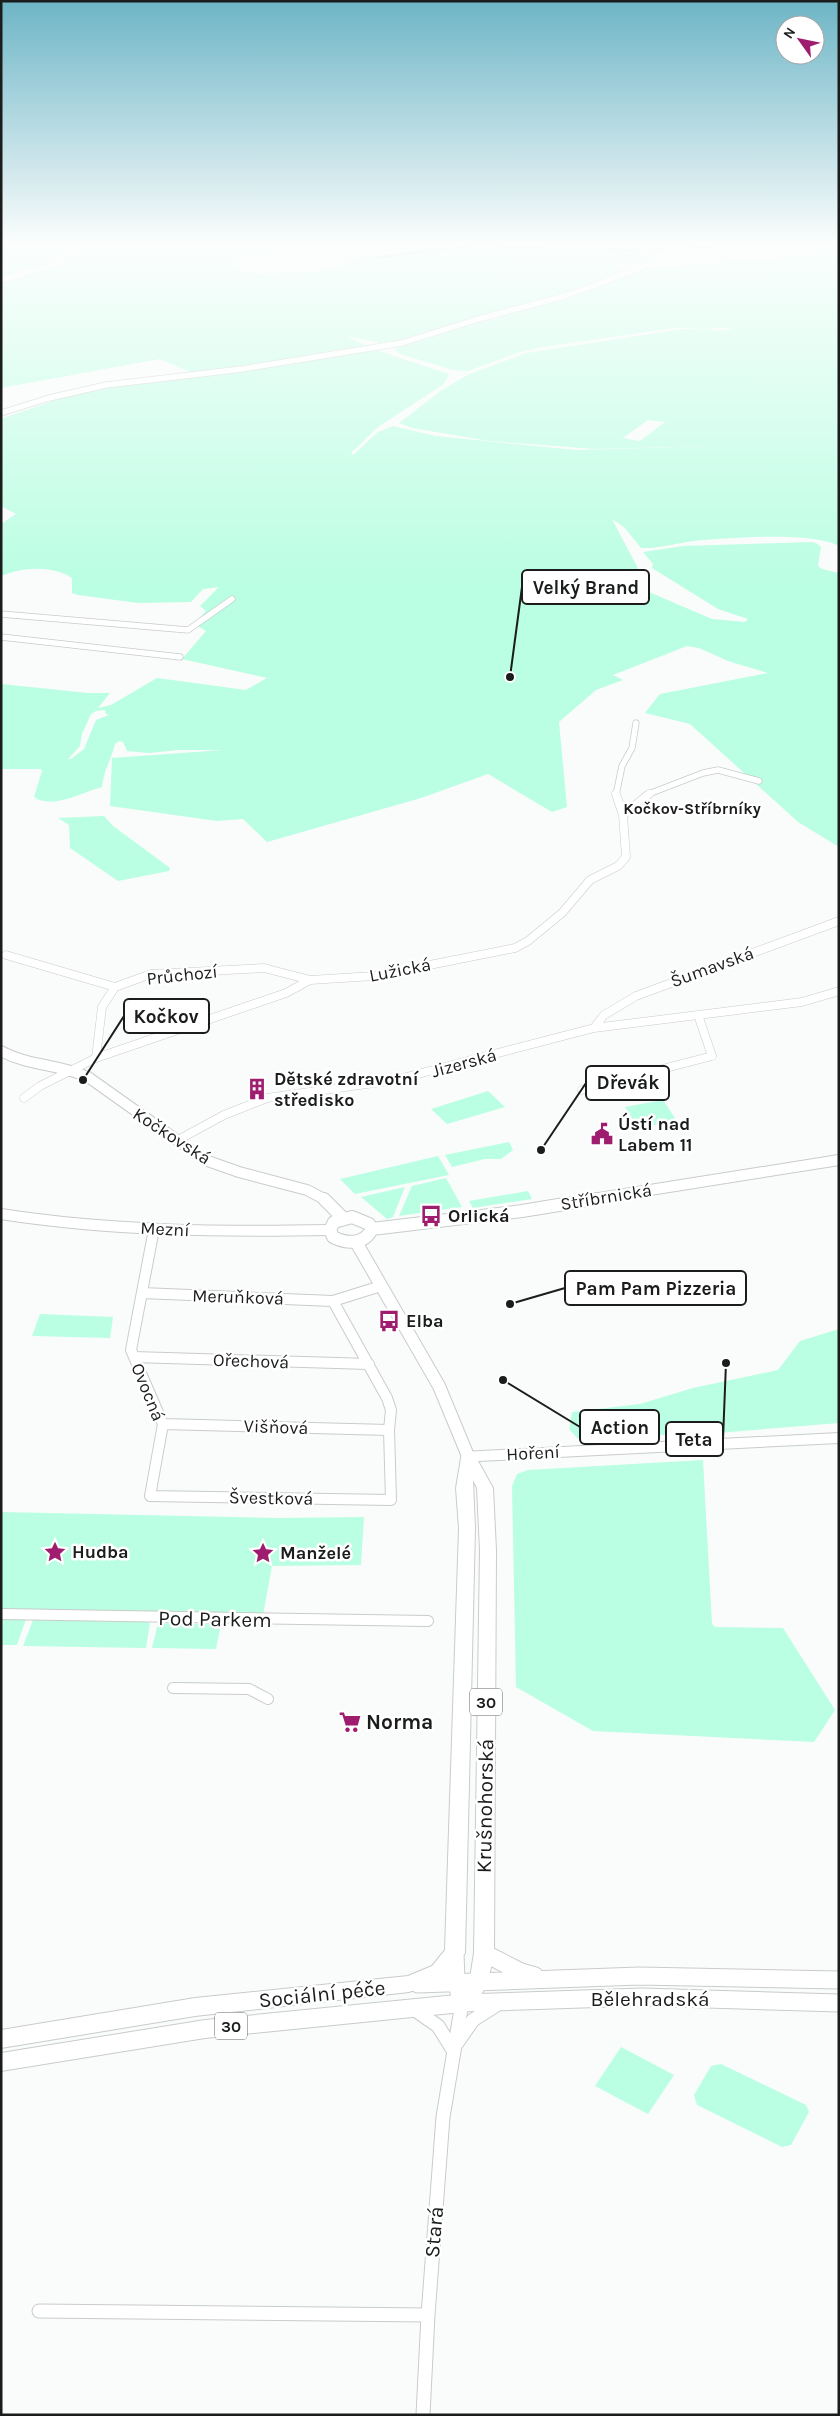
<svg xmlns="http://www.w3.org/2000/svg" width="840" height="2416" font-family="Karla,sans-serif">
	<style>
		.green { fill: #bafee3; fill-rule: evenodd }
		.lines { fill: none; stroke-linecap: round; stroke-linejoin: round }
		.stream { stroke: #55b694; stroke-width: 2 }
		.minor-far3-casing { stroke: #c8ccca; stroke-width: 7 }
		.minor-far2-casing { stroke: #c8ccca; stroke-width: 9 }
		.minor-far1-casing { stroke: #c8ccca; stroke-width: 12 }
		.minor-casing { stroke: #c8ccca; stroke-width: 15 }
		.tertiary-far3-casing { stroke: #c8ccca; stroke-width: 7 }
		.tertiary-far2-casing { stroke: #c8ccca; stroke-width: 12 }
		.tertiary-far1-casing { stroke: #c8ccca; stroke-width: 14 }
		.tertiary-casing { stroke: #c8ccca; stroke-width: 19 }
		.primary-casing { stroke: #c8ccca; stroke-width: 2 }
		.minor-far3 { stroke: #fff; stroke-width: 5.5 }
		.minor-far2 { stroke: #fff; stroke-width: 8 }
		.minor-far1 { stroke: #fff; stroke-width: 10 }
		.minor { stroke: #fff; stroke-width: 13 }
		.tertiary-far3 { stroke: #fff; stroke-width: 5.5 }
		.tertiary-far2 { stroke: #fff; stroke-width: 10 }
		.tertiary-far1 { stroke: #fff; stroke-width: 12 }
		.tertiary { stroke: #fff; stroke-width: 17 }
		.primary { fill: #fff; fill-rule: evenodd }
		.labels { text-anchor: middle; stroke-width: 5; stroke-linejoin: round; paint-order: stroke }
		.far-neighbourhood-label { font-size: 16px; font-weight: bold; fill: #1b1c1c; stroke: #fff }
		.shield { fill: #fff; stroke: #5f6060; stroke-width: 1 }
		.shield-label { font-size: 16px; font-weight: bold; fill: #1b1c1c }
		.street-label { font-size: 18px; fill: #1b1c1c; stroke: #fff }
		.poi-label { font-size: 18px; font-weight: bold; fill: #1b1c1c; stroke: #fff; text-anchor: start }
		.near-street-label { font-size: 21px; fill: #1b1c1c; stroke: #fff }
		.near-poi-label { font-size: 21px; font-weight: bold; fill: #1b1c1c; stroke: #fff; text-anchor: start }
		.leader { fill: none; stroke: #1b1c1c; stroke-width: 2 }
		.callout-dot { fill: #1b1c1c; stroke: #fff; stroke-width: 2 }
		.callout { fill: #fff; stroke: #1b1c1c; stroke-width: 2 }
		.callout-label { font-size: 19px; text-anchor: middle; font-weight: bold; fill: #1b1c1c }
	</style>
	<rect width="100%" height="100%" fill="#f9fcfb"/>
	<path class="green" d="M1 244H83L43 266 1 278Z
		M104 244H348L227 259 216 251 214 252 240 270 258 274 327 270 342 266 355 257 415 252 463 246 461 244H637L649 258 642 265 606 258 624 271 556 296 400 341 381 343 346 336 369 347 276 362 190 372 160 359 1 388V283L59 266 92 247Z
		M839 249V546C811 531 728 538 694 541 677 543 658 549 641 548L624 527 612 519 641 574 636 581 642 589 712 619 745 622 748 619 718 609 652 568 653 564 643 552 683 546 812 542 818 544 821 547 818 566 822 569 839 573V847L798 822 690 724 645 713 660 694 768 673 728 661 699 648 687 646 613 675 623 680 596 690 559 722 567 807 552 812 488 774 421 798 267 842 243 819 217 821 110 806 112 758 223 750H178L149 753 127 751 123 742 119 741 115 744C111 761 104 768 102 787 82 792 53 810 34 797L42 771 41 769H1V684L88 693H110L98 708 111 705 157 678 246 690 267 678 182 659 206 631 194 624 206 611 200 606 219 587 203 589 191 602 138 603 78 595 72 593V578C53 565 22 567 1 576V524L16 514 1 506V419L64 397 112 387 370 351H379L449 374 444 384 378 427 351 453 353 455 378 432 393 426 436 436 576 450 715 446 595 449 489 441 412 428 399 423 442 390 469 374 526 353 682 329 709 328 716 331 734 328H675L543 347 520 352 468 371 453 370 400 354 394 349 470 324 498 319 500 318 498 316 561 300 644 269 801 255ZM648 420 665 422 640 441 623 438ZM105 710 106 714 109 715 96 720 84 749 71 759H68L80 746 82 734 91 714 96 711Z
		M104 816 113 826 170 868 169 871 118 881 70 848 69 825 58 818Z
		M488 1091 505 1107 447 1124 431 1109Z
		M663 1100 677 1121 638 1128 625 1107Z
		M509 1142 513 1150 501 1159H485L452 1167 445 1155Z
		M438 1156 449 1175 355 1194 340 1179Z
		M446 1178 462 1207 399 1216 412 1186Z
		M405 1187 393 1217 387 1219 361 1197Z
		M528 1191 532 1199 473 1208 469 1201Z
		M40 1314 113 1317 110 1338 32 1336Z
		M839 1329V1423L717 1433 577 1438 569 1429 572 1412 640 1404 693 1388 778 1370 800 1341Z
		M703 1460 712 1624 715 1627 783 1628 835 1710 814 1742 593 1731 516 1687 512 1486 517 1474 528 1470Z
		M1 1512 278 1518 364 1517 361 1565 272 1566 263 1615 1 1610Z
		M1 1619H26L17 1645H1Z
		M33 1620 146 1622 150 1623 146 1648 23 1646Z
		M158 1623 213 1624 220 1629 216 1649 152 1648Z
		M621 2047 674 2075 648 2114 595 2086Z
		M721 2064 806 2105 809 2112 791 2145 782 2147 697 2105 694 2095 711 2066Z"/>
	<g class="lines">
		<path class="stream" d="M379 257 473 246 646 251 753 244"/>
		<g class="minor-far3-casing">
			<path id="minor-far3" d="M1 614 188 630 232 599
				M1 637 180 657
				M616 795 622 766 632 748 636 723
				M646 795 703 773 718 770 759 781"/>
		</g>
		<g class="minor-far2-casing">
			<path id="minor-far2" d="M623 815 649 794
				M6 955 115 987
				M594 1028 604 1015 636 996 839 921
				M96 1058 102 1007 115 987 151 974 264 968 310 980
				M582 1090 712 1056 698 1015
				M24 1098 40 1086 96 1058 286 993 310 980 374 976 515 948 528 941 562 913 590 880 618 866 626 857 623 815 616 794
				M178 1140 224 1115 267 1098 395 1080 594 1028 802 1002 839 991"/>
		</g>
		<g class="minor-far1-casing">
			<path id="minor-far1" d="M1 1214C110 1231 220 1232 330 1230
				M154 1229 131 1350 163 1424 150 1496 391 1500 389 1430 391 1410 387 1398 333 1301 381 1286
				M142 1293 333 1301
				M134 1357 369 1364
				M163 1424 389 1430
				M1 1614 428 1621
				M173 1688 249 1689 268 1699"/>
		</g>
		<g class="minor-casing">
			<path id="minor" d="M415 2010 438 2026 453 2050
				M457 2043 473 2020 495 2006
				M39 2311 428 2315
				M423 2415 428 2315 443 2117 462 2003"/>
		</g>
		<g class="tertiary-far3-casing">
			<path id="tertiary-far3" d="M1 280 46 267 89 244
				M1 413 49 398 106 385 242 369 402 343 475 320 565 296 641 268 650 263 652 258 641 244"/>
		</g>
		<g class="tertiary-far2-casing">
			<path id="tertiary-far2" d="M1 1051C28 1066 60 1064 88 1077L205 1160 239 1172 307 1190 326 1200
				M587 1200 839 1160"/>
		</g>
		<g class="tertiary-far1-casing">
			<path id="tertiary-far1" d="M324 1199 343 1218
				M352 1217 369 1224 372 1229C364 1245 347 1244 333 1237L330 1230 334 1222Z
				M372 1229 522 1211 595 1199
				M356 1242 439 1386 468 1456"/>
		</g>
		<g class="tertiary-casing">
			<path id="tertiary" d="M455 1953 456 1981 462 2003 642 1997 839 2003
				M484 1953 521 1972 535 1976
				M418 1984 639 1976 839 1980"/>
		</g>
		<g class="primary-casing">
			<path id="primary" d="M839 1433V1443L478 1461 493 1488 496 1550 494 1953C490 1974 485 2003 462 2012L205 2038 1 2071V2053L205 2020 456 1995 470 1978 474 1953 480 1550 477 1488 473 1480 475 1528 465 1953 446 1978 409 1992 195 2016 1 2048V2030L195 1998 408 1976 432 1966 445 1950 459 1528 456 1488 462 1452Z"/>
		</g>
		<use href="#minor-far3" class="minor-far3"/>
		<use href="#minor-far2" class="minor-far2"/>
		<use href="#minor-far1" class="minor-far1"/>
		<use href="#minor" class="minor"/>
		<use href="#tertiary-far3" class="tertiary-far3"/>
		<use href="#tertiary-far2" class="tertiary-far2"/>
		<use href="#tertiary-far1" class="tertiary-far1"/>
		<use href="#tertiary" class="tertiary"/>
		<use href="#primary" class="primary"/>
	</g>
	<linearGradient id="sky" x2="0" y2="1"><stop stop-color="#6db5c6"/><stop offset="0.42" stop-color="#fcfefd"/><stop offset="1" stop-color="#fcfefd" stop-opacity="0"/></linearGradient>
	<rect width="840" height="582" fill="url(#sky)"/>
	<defs>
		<g id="building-bare" transform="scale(1.725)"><path d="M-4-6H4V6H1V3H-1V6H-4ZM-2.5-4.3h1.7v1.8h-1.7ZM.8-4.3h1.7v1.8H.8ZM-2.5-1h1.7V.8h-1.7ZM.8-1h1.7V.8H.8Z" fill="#9f1d6e" stroke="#fff" stroke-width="2.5" paint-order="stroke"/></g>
		<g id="civic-bare" transform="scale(1.725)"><path d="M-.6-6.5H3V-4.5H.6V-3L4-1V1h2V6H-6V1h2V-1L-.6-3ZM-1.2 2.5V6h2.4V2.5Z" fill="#9f1d6e" stroke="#fff" stroke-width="2.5" paint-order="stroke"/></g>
		<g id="bus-bare" transform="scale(1.725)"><path d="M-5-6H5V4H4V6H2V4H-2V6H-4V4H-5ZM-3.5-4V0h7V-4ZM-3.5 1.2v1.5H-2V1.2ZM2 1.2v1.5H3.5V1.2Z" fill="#9f1d6e" stroke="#fff" stroke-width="2.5" paint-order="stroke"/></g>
		<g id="sight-bare" transform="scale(1.725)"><path d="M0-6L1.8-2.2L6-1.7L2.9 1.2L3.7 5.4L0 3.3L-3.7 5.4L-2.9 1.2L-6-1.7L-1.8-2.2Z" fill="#9f1d6e" stroke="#fff" stroke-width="2.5" paint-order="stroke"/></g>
		<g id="supermarket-bare" transform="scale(1.725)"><path d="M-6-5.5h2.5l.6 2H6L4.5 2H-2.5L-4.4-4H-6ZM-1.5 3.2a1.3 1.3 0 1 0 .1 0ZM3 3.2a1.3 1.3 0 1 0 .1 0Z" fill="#9f1d6e" stroke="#fff" stroke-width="2.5" paint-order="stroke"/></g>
	</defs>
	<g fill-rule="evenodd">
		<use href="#building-bare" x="257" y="1089"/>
		<use href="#civic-bare" x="602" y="1134"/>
		<use href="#bus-bare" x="431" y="1216"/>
		<use href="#bus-bare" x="389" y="1321"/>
		<use href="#sight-bare" x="55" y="1552"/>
		<use href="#sight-bare" x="263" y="1553"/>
		<use href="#supermarket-bare" x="350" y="1722"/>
	</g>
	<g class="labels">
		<g class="far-neighbourhood-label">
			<text x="692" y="814">Kočkov-Stříbrníky</text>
		</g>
		<g class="shield">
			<rect x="470" y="1688.5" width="32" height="27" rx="4"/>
			<rect x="215" y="2012.5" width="32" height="27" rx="4"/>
		</g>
		<g class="shield-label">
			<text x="486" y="1708">30</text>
			<text x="231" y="2032">30</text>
		</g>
		<g class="street-label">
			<text transform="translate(712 967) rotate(-20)" y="6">Šumavská</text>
			<text transform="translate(400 970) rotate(-11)" y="6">Lužická</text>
			<text transform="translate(182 975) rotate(-6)" y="6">Průchozí</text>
			<text transform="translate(464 1063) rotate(-15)" y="6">Jizerská</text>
			<text transform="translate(172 1136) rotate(33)" y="6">Kočkovská</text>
			<text transform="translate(606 1197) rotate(-9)" y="6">Stříbrnická</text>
			<text transform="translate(165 1229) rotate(3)" y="6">Mezní</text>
			<text transform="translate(238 1297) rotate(2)" y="6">Meruňková</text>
			<text transform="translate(251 1361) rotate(2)" y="6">Ořechová</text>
			<text transform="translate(148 1392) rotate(68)" y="6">Ovocná</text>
			<text transform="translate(276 1427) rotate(2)" y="6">Višňová</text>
			<text transform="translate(533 1453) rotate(-3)" y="6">Hoření</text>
			<text transform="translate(271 1498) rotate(1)" y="6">Švestková</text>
		</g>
		<g class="poi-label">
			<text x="274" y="1085">Dětské zdravotní<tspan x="274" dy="21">středisko</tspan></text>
			<text x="618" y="1130">Ústí nad<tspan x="618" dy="21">Labem 11</tspan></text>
			<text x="448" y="1222">Orlická</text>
			<text x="406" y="1327">Elba</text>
			<text x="72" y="1558">Hudba</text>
			<text x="280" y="1559">Manželé</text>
		</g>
		<g class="near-street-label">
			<text transform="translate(215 1619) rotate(1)" y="7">Pod Parkem</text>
			<text transform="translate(485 1806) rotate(-89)" y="7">Krušnohorská</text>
			<text transform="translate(322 1994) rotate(-6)" y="7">Sociální péče</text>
			<text x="650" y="2006">Bělehradská</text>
			<text transform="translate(434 2232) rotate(-85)" y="7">Stará</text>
		</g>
		<g class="near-poi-label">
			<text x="366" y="1729">Norma</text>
		</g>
	</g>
	<path class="leader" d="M510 677L522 587M83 1080L124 1016M541 1150L586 1083M510 1304L565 1288M503 1380L580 1427M726 1363L723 1439"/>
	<g class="callout-dot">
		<circle cx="510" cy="677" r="5"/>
		<circle cx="83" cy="1080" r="5"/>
		<circle cx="541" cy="1150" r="5"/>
		<circle cx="510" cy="1304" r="5"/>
		<circle cx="503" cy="1380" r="5"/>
		<circle cx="726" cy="1363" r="5"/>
	</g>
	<g class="callout">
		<rect x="522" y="570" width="127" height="34" rx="5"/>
		<rect x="124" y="999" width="85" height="34" rx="5"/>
		<rect x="586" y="1066" width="83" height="34" rx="5"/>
		<rect x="565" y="1271" width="181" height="34" rx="5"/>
		<rect x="580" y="1410" width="79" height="34" rx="5"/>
		<rect x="666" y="1422" width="57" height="34" rx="5"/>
	</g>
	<g class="callout-label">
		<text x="586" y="594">Velký Brand</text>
		<text x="166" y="1023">Kočkov</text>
		<text x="628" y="1089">Dřevák</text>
		<text x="656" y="1295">Pam Pam Pizzeria</text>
		<text x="620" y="1434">Action</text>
		<text x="694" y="1446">Teta</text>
	</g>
	<rect width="840" height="2416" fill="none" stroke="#1b1c1c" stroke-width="5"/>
	<g transform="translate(800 40) rotate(303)"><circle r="24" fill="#ffffff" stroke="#a4a4a4"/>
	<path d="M0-4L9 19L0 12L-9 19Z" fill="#9f1d6e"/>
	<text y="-8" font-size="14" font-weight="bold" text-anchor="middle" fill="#1b1c1c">N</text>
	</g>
</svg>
